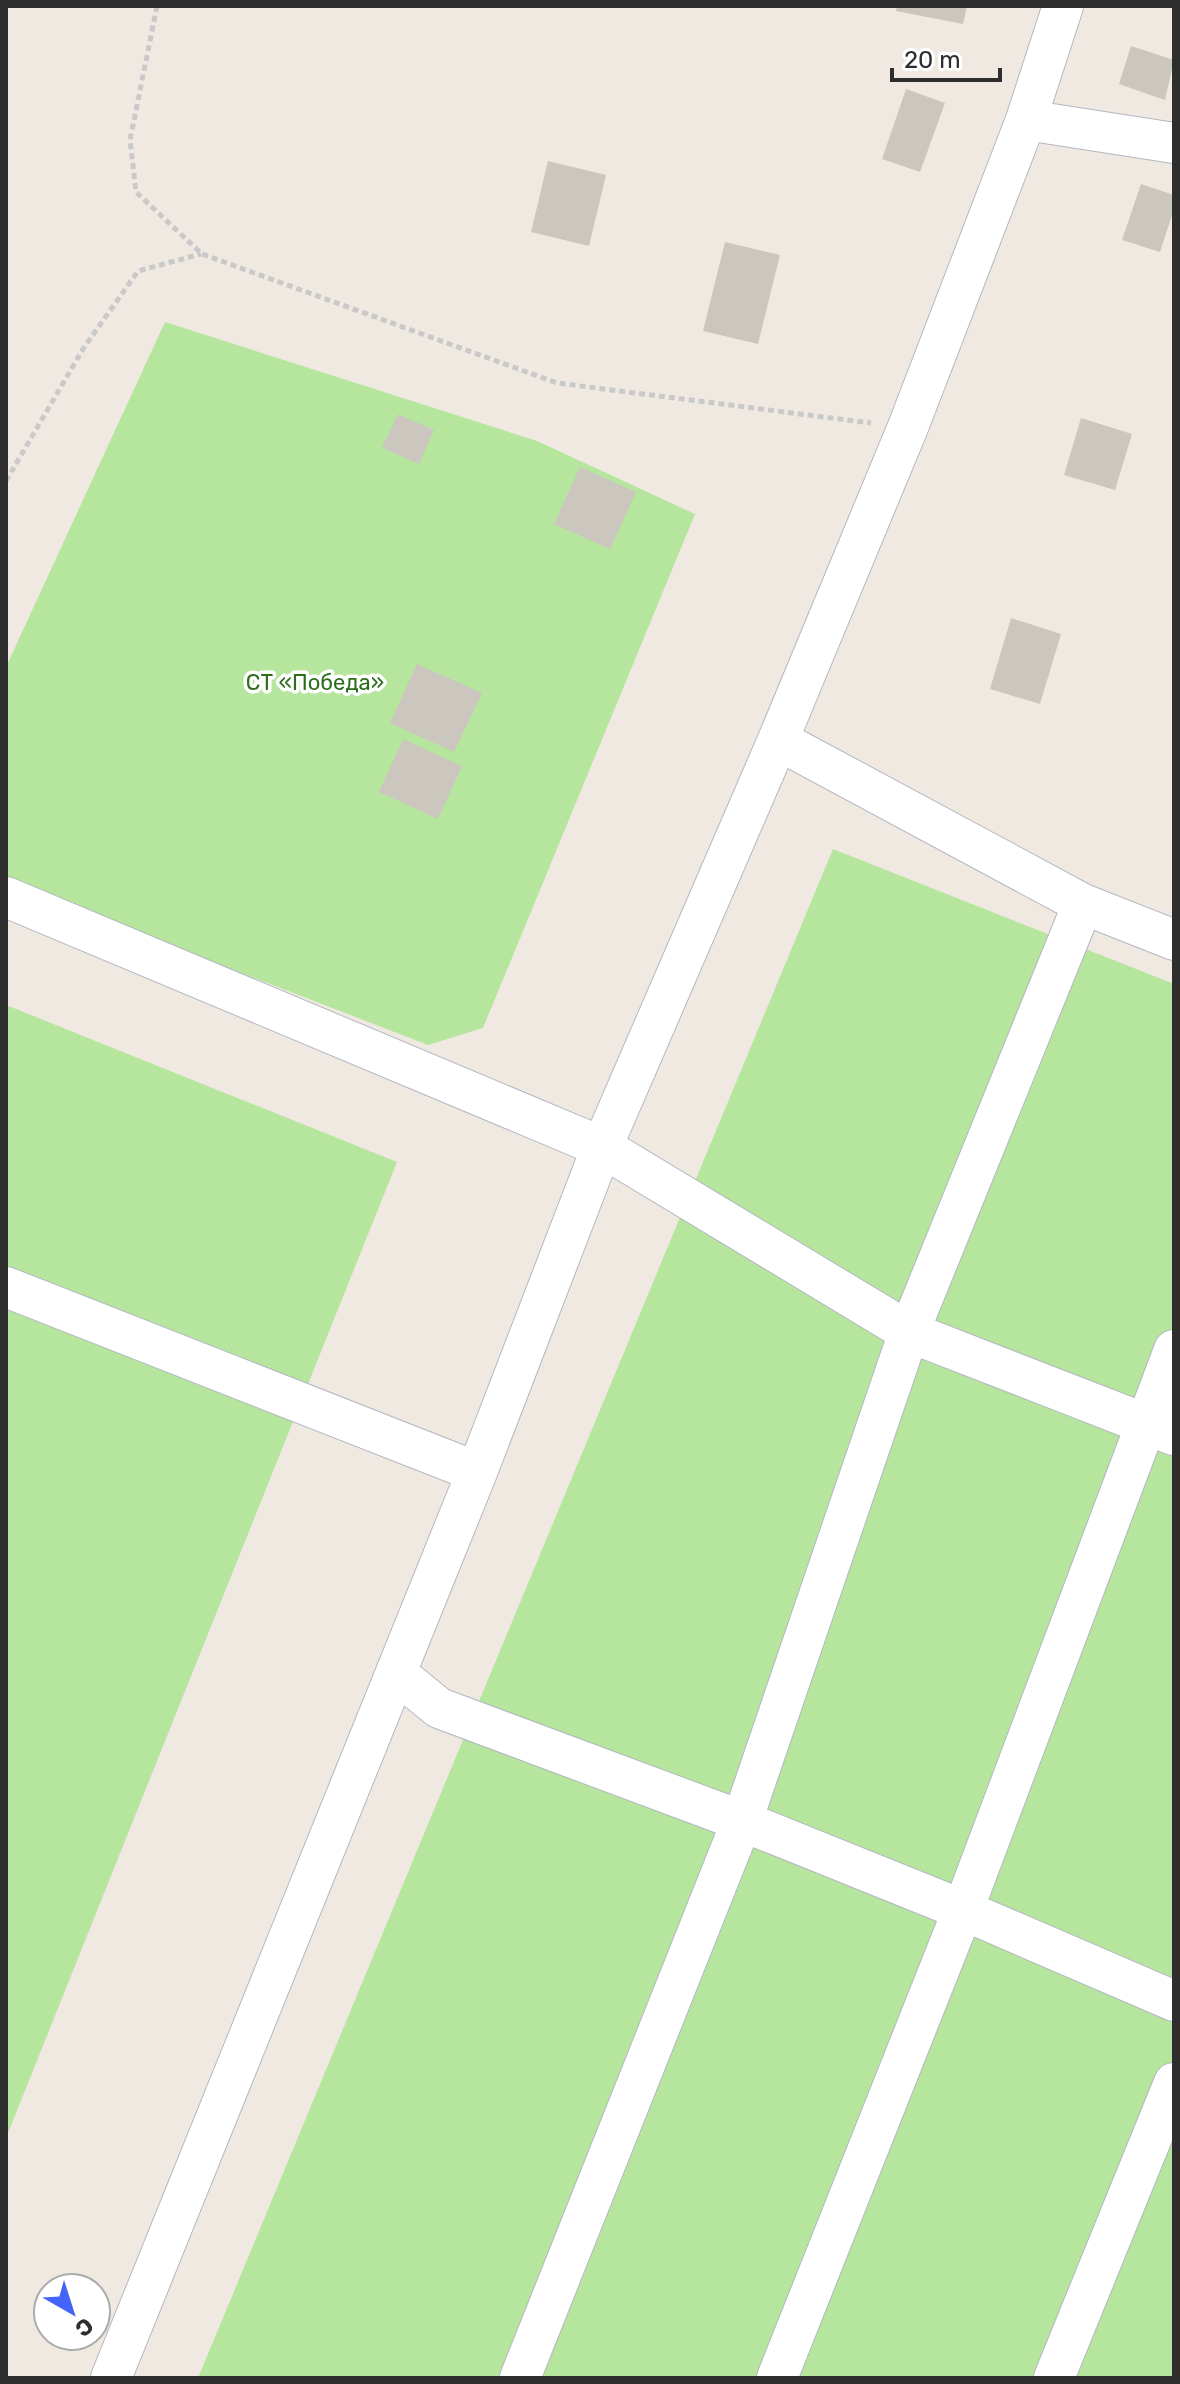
<svg xmlns="http://www.w3.org/2000/svg" width="1180" height="2384" font-family="Rubik,sans-serif">
	<style>
		.green { fill: #b6e59e }
		.building { fill: #cbc7bf }
		.lines { fill: none; stroke-linecap: round; stroke-linejoin: round }
		.minor-casing { stroke: #b4b7c1; stroke-width: 42 }
		.path { stroke: #c9c9c9; stroke-width: 5; stroke-dasharray: 6 4; stroke-linecap: butt }
		.minor { stroke: #fff; stroke-width: 40 }
		.labels { text-anchor: middle; stroke-width: 7; stroke-linejoin: round; paint-order: stroke }
		.park-label { font-size: 22px; fill: #2c6e1b; stroke: #fff }
	</style>
	<rect width="100%" height="100%" fill="#efe9e1"/>
	<path class="green" d="M165 322 537 441 695 514 483 1028 428 1045 6 882V667Z
		M833 849 1174 984V2378H198Z
		M6 1005 397 1162 6 2138Z"/>
	<path class="building" d="M897 6H967L963 24 896 11Z
		M1131 46 1174 60 1165 100 1119 84Z
		M906 89 945 103 920 172 882 159Z
		M548 161 606 175 589 246 531 232Z
		M1141 184 1174 195V209L1160 252 1122 240Z
		M725 242 780 255 758 344 703 331Z
		M398 414 434 430 419 464 382 448Z
		M1081 418 1132 434 1115 490 1064 475Z
		M580 467 636 492 610 549 554 524Z
		M1011 618 1061 634 1040 704 990 689Z
		M417 664 482 693 454 752 390 723Z
		M403 739 462 766 438 819 379 792Z"/>
	<g class="lines">
		<g class="minor-casing">
			<path id="minor" d="M1026 120 1174 143
				M778 740 1083 904 1174 940
				M6 897 602 1147 909 1332 1174 1435
				M6 1287 477 1472
				M396 1673 439 1708 742 1821 963 1910 1174 2001
				M111 2378 477 1472 602 1147 778 740 908 427 1026 120 1063 6
				M520 2378 742 1821 909 1332 1083 904
				M777 2378 963 1910 1174 1350
				M1054 2378 1174 2083"/>
		</g>
		<path class="path" d="M157 6 130 140 136 192 202 254 557 383 871 423
			M6 481 83 349 138 271 201 254"/>
		<use href="#minor" class="minor"/>
	</g>
	<g class="labels">
		<g class="park-label">
			<text x="315" y="690">СТ «Победа»</text>
		</g>
	</g>
	<rect width="1180" height="2384" fill="none" stroke="#2e2e2e" stroke-width="16"/>
	<g transform="translate(72 2312) rotate(141)"><circle r="38" fill="#ffffff" stroke="#ababab" stroke-width="2"/>
	<path d="M0-6L14 30L0 20L-14 30Z" fill="#4264fb"/>
	<text y="-12" font-size="22" font-weight="bold" text-anchor="middle" fill="#2e2e2e">С</text>
	</g>
	<path d="M892 68v12h108v-12" fill="none" stroke="#2e2e2e" stroke-width="4"/>
	<text x="904" y="68" font-size="24" fill="#2e2e2e" stroke="#ffffff" stroke-width="6" paint-order="stroke">20 m</text>
</svg>
